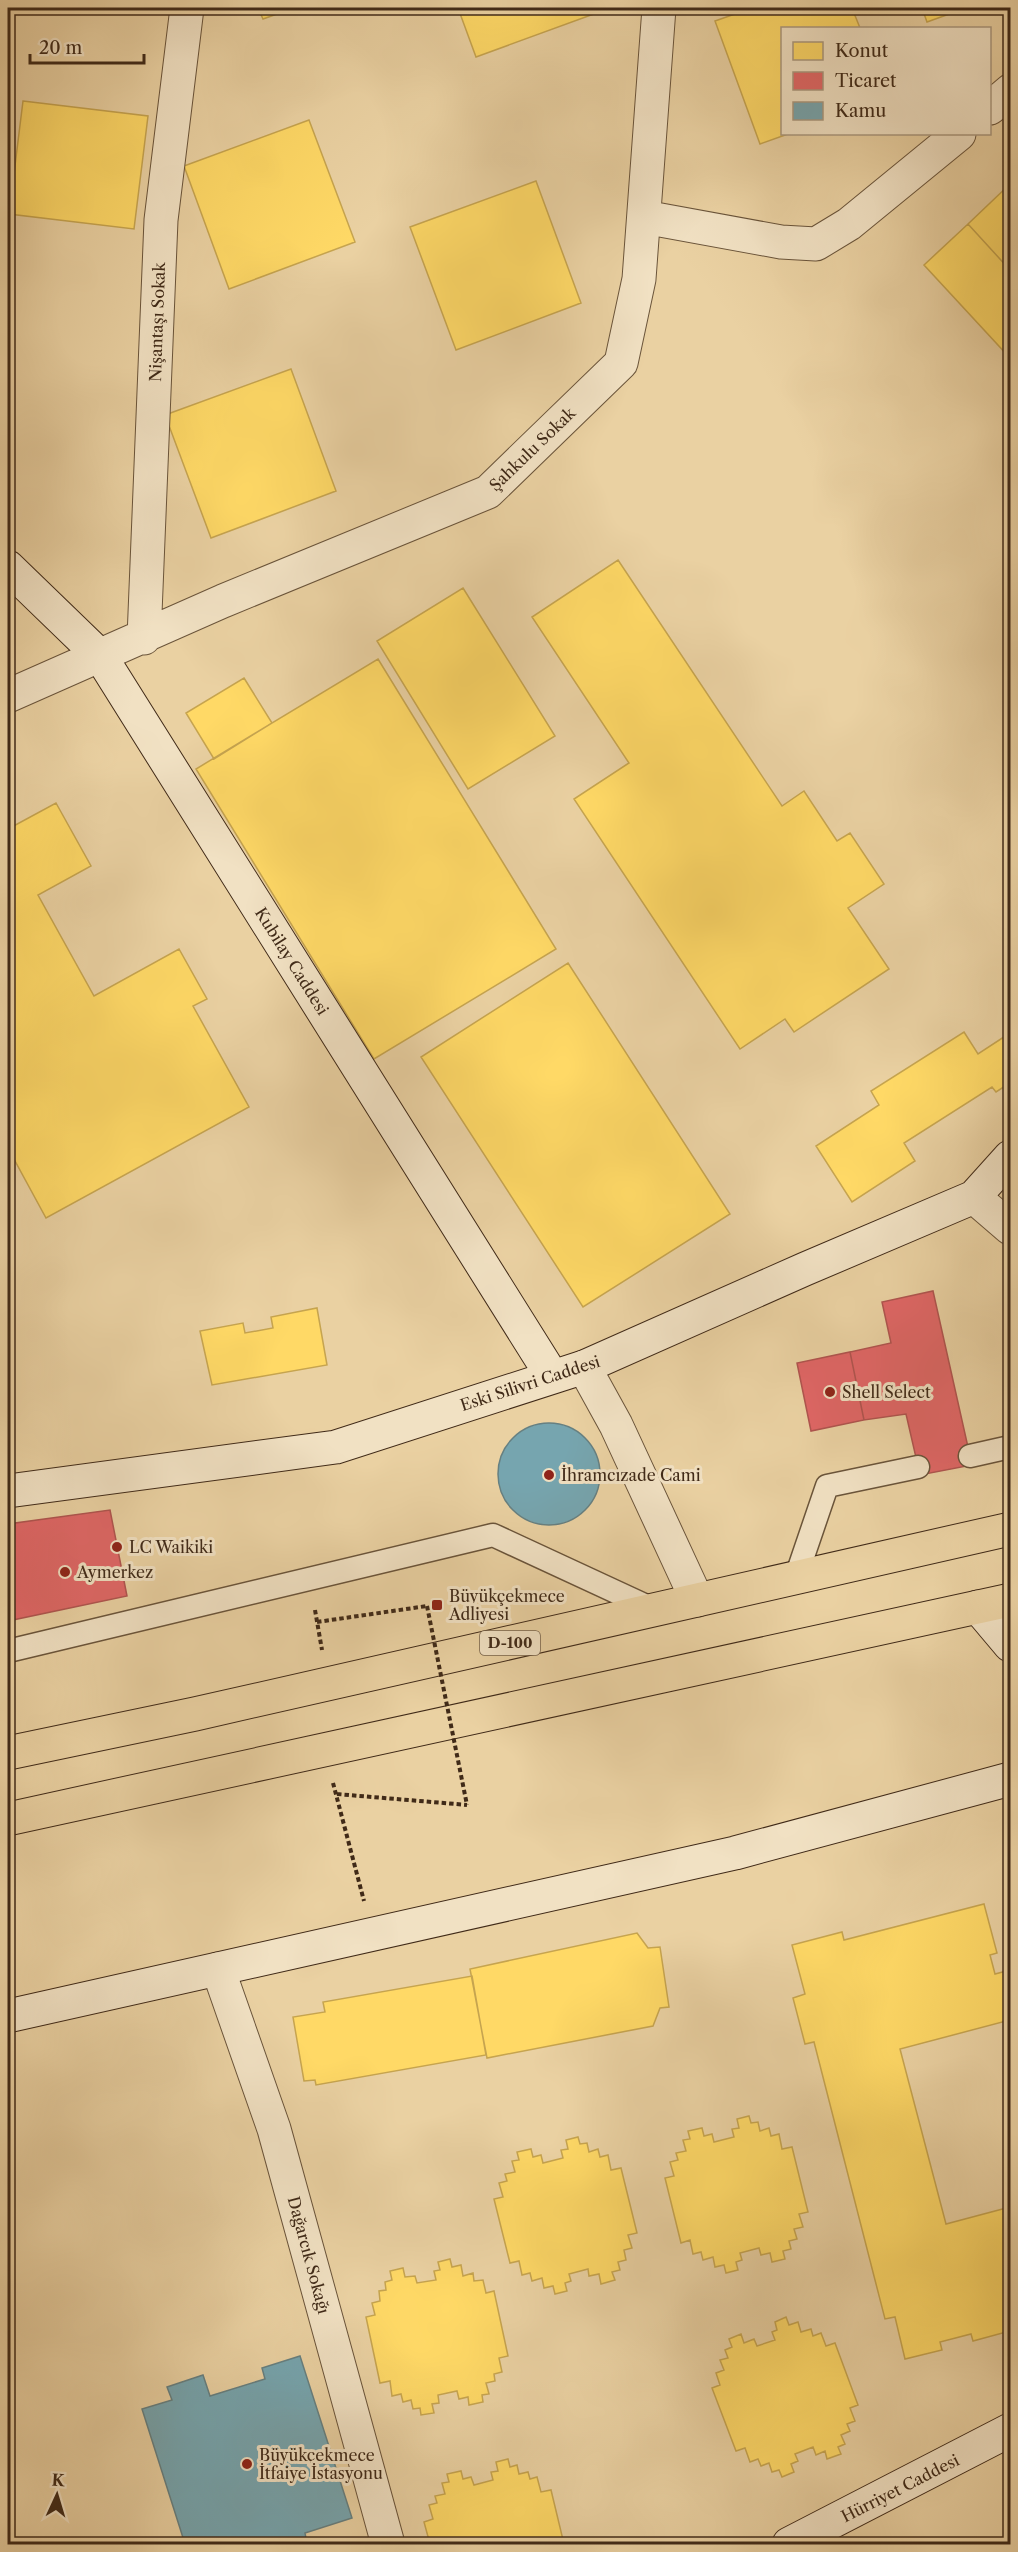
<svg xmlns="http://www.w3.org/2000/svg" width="1018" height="2552" font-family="'Libre Caslon Text',serif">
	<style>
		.homes { fill: #ffd966; stroke: #c6a44f; stroke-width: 1.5 }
		.shops { fill: #e06666; stroke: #b0544f; stroke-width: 1.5 }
		.public { fill: #76a5af; stroke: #668082; stroke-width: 1.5 }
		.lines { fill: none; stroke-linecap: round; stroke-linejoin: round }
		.lane-casing { stroke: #6a543a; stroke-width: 25 }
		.street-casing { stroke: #6a543a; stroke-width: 35 }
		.secondary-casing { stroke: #402a18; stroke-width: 35 }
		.highway-casing { stroke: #402a18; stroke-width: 35 }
		.path { stroke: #402a18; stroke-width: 4; stroke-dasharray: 4.5 3; stroke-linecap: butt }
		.lane { stroke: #f1e1c3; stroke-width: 22 }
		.street { stroke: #f1e1c3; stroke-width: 33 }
		.secondary { stroke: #f1e1c3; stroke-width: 33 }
		.highway { stroke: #ead1a2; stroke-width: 33 }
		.path-bridge { stroke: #402a18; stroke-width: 4; stroke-dasharray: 4.5 3; stroke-linecap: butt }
		.poi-dot { fill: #8f2418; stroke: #f1e1c3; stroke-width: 2 }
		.labels { text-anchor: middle; stroke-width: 6; stroke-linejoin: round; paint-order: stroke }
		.shield { fill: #f1e1c3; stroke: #75614b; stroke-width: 1.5 }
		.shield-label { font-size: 15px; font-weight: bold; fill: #402a18 }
		.street-label { font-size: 16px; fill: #402a18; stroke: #f1e1c3 }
		.poi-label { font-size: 16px; fill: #402a18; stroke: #f1e1c3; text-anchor: start }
	</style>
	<rect width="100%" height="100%" fill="#ead1a2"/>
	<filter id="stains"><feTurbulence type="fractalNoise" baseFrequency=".00333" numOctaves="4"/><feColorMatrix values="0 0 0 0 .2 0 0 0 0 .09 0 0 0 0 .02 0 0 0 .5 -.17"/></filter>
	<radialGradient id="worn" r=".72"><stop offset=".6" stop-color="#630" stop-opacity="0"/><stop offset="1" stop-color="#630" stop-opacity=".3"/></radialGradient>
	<path class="homes" d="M8 8H13L11 35H8Z
		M258 8H294L263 19Z
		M458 8H601L602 11 476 57Z
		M752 8H852L860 28H782V134H788L760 144 715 21Z
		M922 8H966L927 22Z
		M23 101 148 116 134 229 9 214Z
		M309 120 355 242 229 289 184 166Z
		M536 181 581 303 456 350 410 227Z
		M1010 184V270L968 224Z
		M968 224 1010 270V358L924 265Z
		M291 369 336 491 211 538 165 415Z
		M618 560 782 806 804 791 837 841 850 833 884 884 848 908 889 969 794 1032 785 1019 740 1049 574 799 629 763 532 617Z
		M463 588 555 736 468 789 377 641Z
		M378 659 556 949 374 1059 196 769Z
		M244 678 272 723 214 759 186 713Z
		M56 803 91 866 38 895 94 996 179 949 207 999 193 1006 249 1107 46 1218 8 1148V829Z
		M568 963 730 1214 583 1307 421 1057Z
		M964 1032 978 1054 1010 1033V1083L996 1092 992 1087 904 1143 915 1161 852 1202 816 1146 879 1105 871 1091Z
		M317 1308 327 1365 212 1385 200 1331 243 1323 245 1333 273 1328 271 1317Z
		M984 1904 997 1953 990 1955 995 1974 1010 1970V2020L900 2049 946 2224 1010 2207V2331L973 2341 971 2334 940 2342 942 2350 905 2359 895 2317 885 2319 814 2042 805 2044 793 1998 805 1994 792 1945 842 1932 844 1940Z
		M637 1933 648 1948 660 1947 669 2007 660 2008 653 2026 487 2058 470 1969Z
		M472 1976 486 2055 316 2085 315 2080 304 2081 293 2017 325 2012 323 2002Z
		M749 2116 751 2123 758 2122 760 2131 769 2128 771 2136 779 2134 782 2149 792 2147 808 2212 799 2214 803 2227 794 2229 797 2239 789 2241 791 2249 783 2251 785 2259 772 2262 770 2253 761 2255 759 2248 740 2253 742 2260 736 2262 738 2270 726 2273 724 2265 715 2267 713 2257 703 2260 701 2252 693 2254 690 2240 681 2243 665 2178 674 2176 670 2162 678 2160 676 2153 686 2151 683 2140 690 2139 688 2131 702 2128 704 2136 712 2134 714 2142 734 2137 732 2129 739 2128 737 2119Z
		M578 2137 580 2144 587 2143 589 2152 598 2149 600 2157 608 2155 611 2170 621 2168 637 2233 628 2235 632 2248 624 2250 626 2260 618 2262 620 2270 612 2272 615 2280 601 2284 599 2274 589 2276 588 2269 569 2274 571 2281 565 2283 567 2291 555 2294 553 2286 544 2288 542 2278 532 2281 530 2273 522 2275 519 2261 510 2263 494 2199 503 2197 499 2183 507 2181 505 2174 515 2172 512 2161 519 2160 517 2152 531 2149 533 2157 541 2155 543 2163 563 2158 561 2150 568 2149 566 2140Z
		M450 2259 452 2267 461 2265 463 2276 473 2273 474 2281 483 2280 486 2293 494 2291 508 2356 499 2358 502 2372 494 2374 495 2381 486 2383 489 2394 482 2395 483 2402 469 2405 468 2397 459 2399 457 2391 438 2395 439 2403 432 2404 434 2413 421 2415 420 2408 413 2409 411 2400 403 2402 401 2394 392 2396 390 2381 380 2383 366 2317 375 2315 372 2303 380 2301 379 2291 386 2290 385 2282 392 2280 390 2271 403 2268 405 2277 415 2276 417 2283 436 2280 434 2271 440 2270 438 2262Z
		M786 2317 789 2325 798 2322 801 2332 811 2329 813 2336 821 2333 826 2346 835 2343 858 2405 850 2408 855 2421 847 2424 850 2431 841 2435 845 2444 838 2447 841 2454 827 2459 825 2451 816 2455 813 2447 795 2454 798 2461 791 2464 794 2472 782 2477 779 2470 772 2472 769 2463 761 2466 758 2459 750 2462 745 2448 736 2451 712 2388 720 2385 716 2373 724 2370 720 2360 728 2358 725 2350 732 2347 729 2339 741 2334 744 2343 754 2339 757 2346 775 2340 772 2332 777 2330 775 2322Z
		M508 2459 510 2467 517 2465 519 2474 528 2472 530 2479 537 2477 541 2492 551 2490 564 2544H430L424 2522 433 2519 429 2505 437 2503 435 2496 445 2494 442 2483 449 2482 447 2474 461 2471 463 2479 471 2477 474 2485 493 2480 491 2472 498 2471 496 2462Z"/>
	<path class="shops" d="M933 1291 972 1465 920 1475 906 1414 864 1420 850 1352 891 1343 882 1302Z
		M850 1352 864 1420 811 1431 797 1363Z
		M110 1510 127 1596 8 1621V1524Z"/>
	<path class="public" d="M498 1474a51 51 0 1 1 102 0a51 51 0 1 1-102 0Z
		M300 2356 352 2518 305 2533 307 2544H185L142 2409 172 2400 167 2387 203 2375 210 2396 265 2379 262 2368Z"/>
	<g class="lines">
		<g class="lane-casing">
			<path id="lane" d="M970 1456 1010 1447
				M796 1577 827 1486 918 1467
				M8 1651 493 1535 655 1610"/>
		</g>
		<g class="street-casing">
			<path id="street" d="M990 108 1010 91
				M644 217 781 242 816 244 849 224 959 134
				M144 638 161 220 187 8
				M8 696 223 601 488 492 621 363 639 279 659 8
				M974 1197 1010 1228
				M584 1367 616 1425 697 1600
				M218 1969 274 2129 388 2544"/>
		</g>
		<g class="secondary-casing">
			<path id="secondary" d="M8 567 101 657 552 1376
				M8 1491 336 1447 584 1367 805 1269 974 1197 1010 1157
				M978 1607 1010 1645
				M8 2016 735 1853 1010 1779
				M789 2544 1010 2430"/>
		</g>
		<g class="highway-casing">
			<path id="highway" d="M8 1753 195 1714 1010 1529
				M8 1819 1010 1600"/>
		</g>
		<path class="path" d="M315 1610 322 1650
			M317 1622 427 1606
			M333 1783 364 1901
			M337 1794 467 1805"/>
		<use href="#lane" class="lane"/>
		<use href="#street" class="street"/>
		<use href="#secondary" class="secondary"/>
		<use href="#highway" class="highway"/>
		<path class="path-bridge" d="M427 1606 467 1805"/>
	</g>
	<g class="poi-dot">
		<circle cx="830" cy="1392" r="6"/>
		<circle cx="549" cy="1475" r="6"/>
		<circle cx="117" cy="1547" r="6"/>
		<circle cx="65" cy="1572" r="6"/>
		<rect x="431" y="1599" width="12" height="12" rx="3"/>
		<circle cx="247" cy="2464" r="6"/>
	</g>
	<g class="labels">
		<rect class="shield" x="480" y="1631" width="60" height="24" rx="4.5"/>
		<g class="shield-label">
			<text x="510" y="1648">D-100</text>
		</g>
		<g class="street-label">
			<text transform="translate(157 322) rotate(-88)" y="6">Nişantaşı Sokak</text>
			<text transform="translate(532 449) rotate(-44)" y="6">Şahkulu Sokak</text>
			<text transform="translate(292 961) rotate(58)" y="6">Kubilay Caddesi</text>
			<text transform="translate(530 1383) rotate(-18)" y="6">Eski Silivri Caddesi</text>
			<text transform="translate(309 2255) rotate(75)" y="6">Dağarcık Sokağı</text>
			<text transform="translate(900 2488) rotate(-27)" y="6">Hürriyet Caddesi</text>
		</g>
		<g class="poi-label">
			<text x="842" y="1398">Shell Select</text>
			<text x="561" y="1481">İhramcızade Cami</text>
			<text x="129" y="1553">LC Waikiki</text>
			<text x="77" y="1578">Aymerkez</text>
			<text x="449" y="1602">Büyükçekmece<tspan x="449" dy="18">Adliyesi</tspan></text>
			<text x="259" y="2461">Büyükçekmece<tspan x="259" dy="18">İtfaiye İstasyonu</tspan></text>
		</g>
	</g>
	<rect width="1018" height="2552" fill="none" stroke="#ead1a2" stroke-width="30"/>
	<rect x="9" y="9" width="1000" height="2534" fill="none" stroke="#402a18" stroke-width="3"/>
	<rect x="15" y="15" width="988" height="2522" fill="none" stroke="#402a18" stroke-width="1.5"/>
	<rect x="781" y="27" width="210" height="108" fill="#f1e1c3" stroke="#aa987f" stroke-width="1.5"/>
	<rect x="793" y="42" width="30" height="18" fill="#ffd966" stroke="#aa987f" stroke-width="1.5"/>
	<text x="835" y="57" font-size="18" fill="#402a18">Konut</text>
	<rect x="793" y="72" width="30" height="18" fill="#e06666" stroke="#aa987f" stroke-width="1.5"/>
	<text x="835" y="87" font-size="18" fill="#402a18">Ticaret</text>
	<rect x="793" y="102" width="30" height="18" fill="#76a5af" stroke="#aa987f" stroke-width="1.5"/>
	<text x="835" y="117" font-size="18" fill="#402a18">Kamu</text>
	<g transform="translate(57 2495) rotate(4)" stroke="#f1e1c3" stroke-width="4.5" paint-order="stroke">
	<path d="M0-4.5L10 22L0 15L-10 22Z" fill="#402a18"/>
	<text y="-9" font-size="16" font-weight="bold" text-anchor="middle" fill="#402a18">K</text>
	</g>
	<path d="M30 54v9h114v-9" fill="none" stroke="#402a18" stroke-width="3"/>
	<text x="39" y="54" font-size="18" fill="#402a18" stroke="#f1e1c3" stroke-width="4.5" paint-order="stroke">20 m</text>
	<rect width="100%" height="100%" filter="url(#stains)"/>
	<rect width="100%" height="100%" fill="url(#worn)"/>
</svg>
